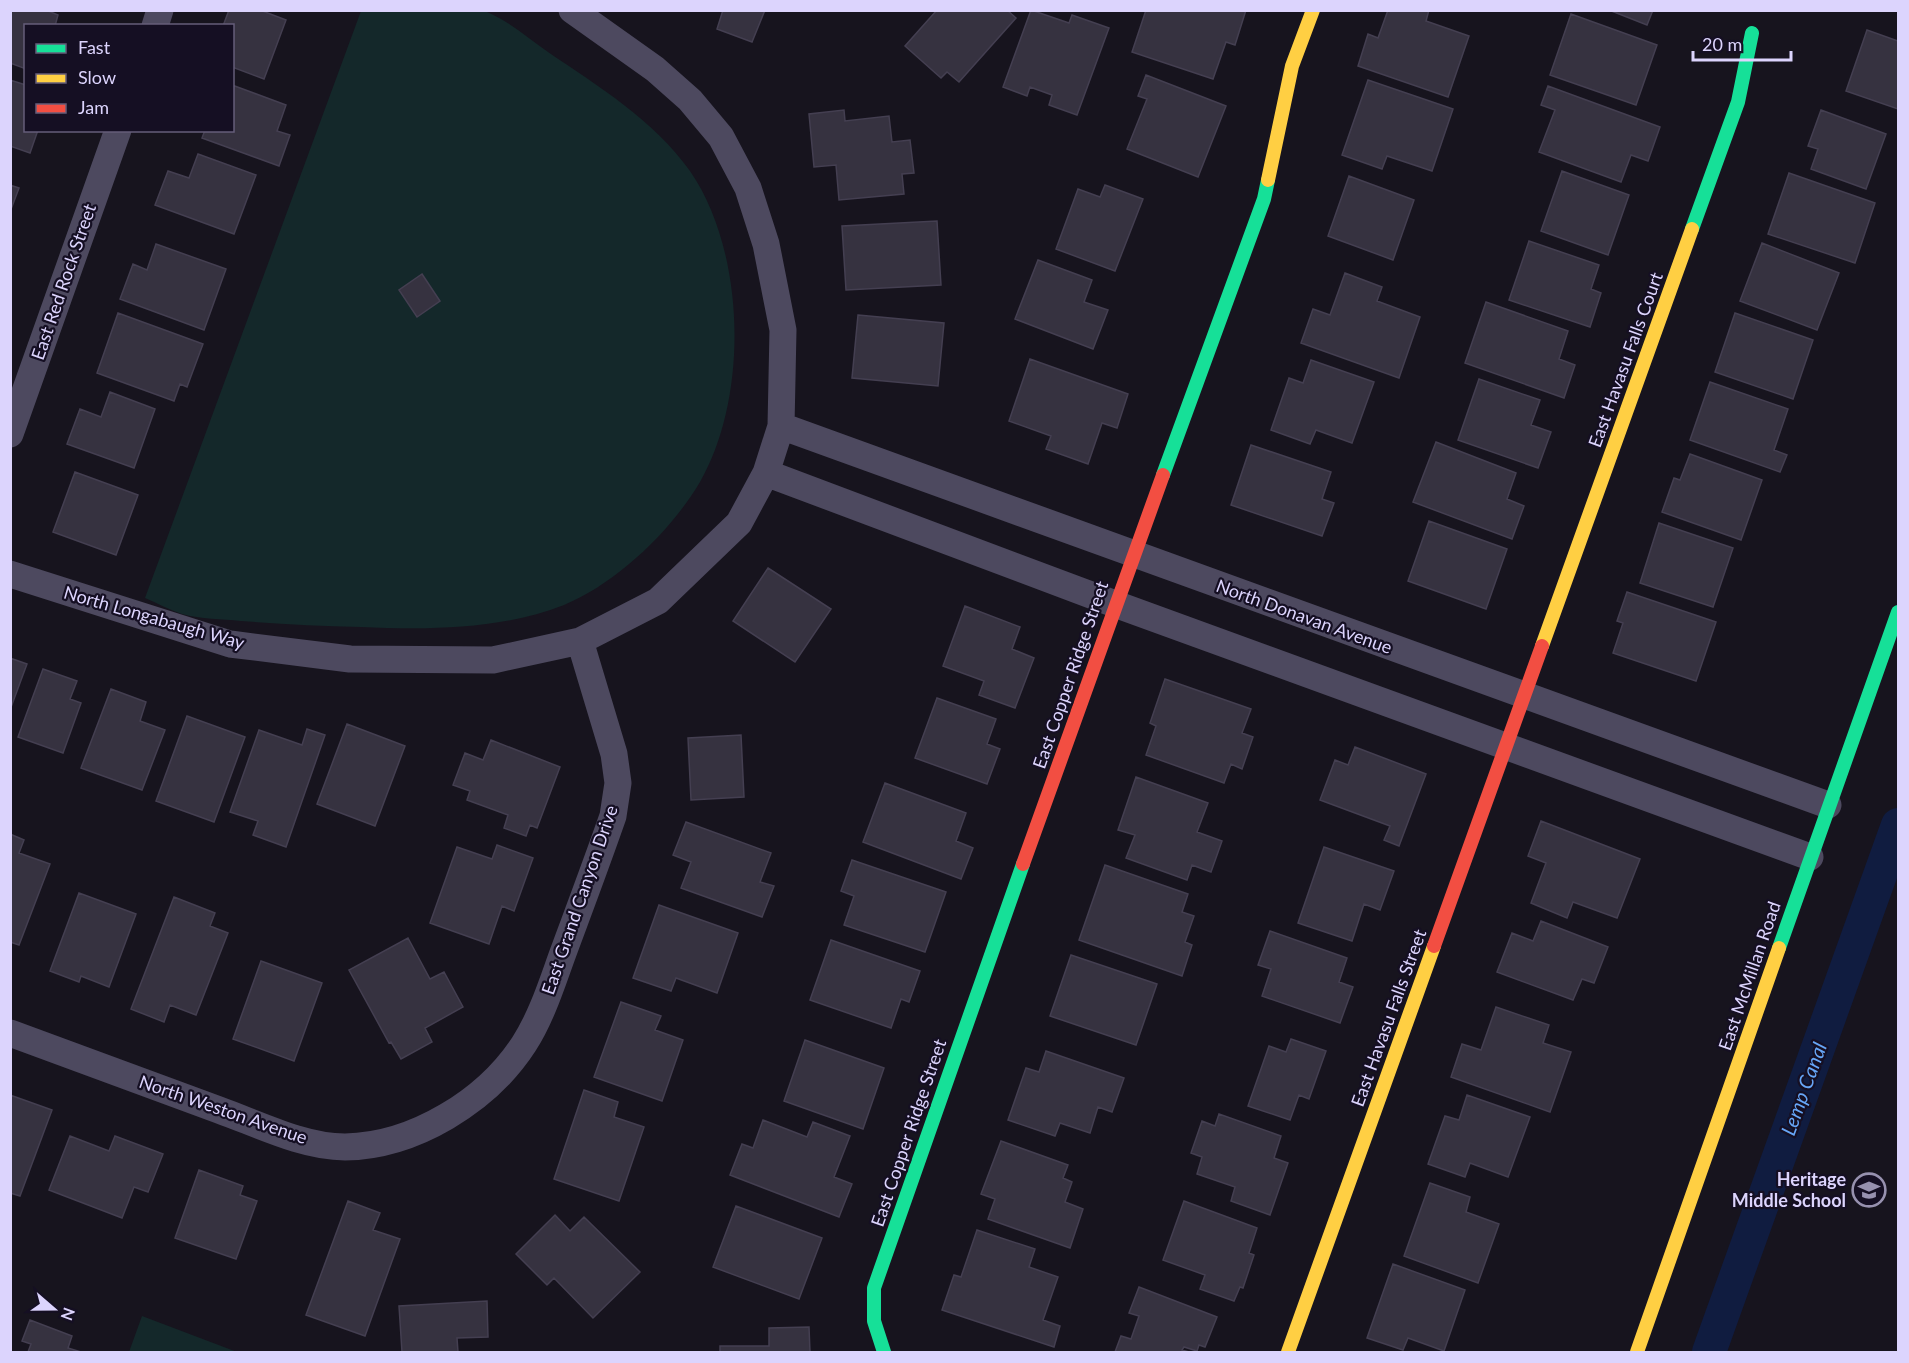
<svg xmlns="http://www.w3.org/2000/svg" width="1909" height="1363" font-family="Lato,sans-serif">
	<style>
		.green { fill: #14282a }
		.lines { fill: none; stroke-linecap: round; stroke-linejoin: round }
		.canal { stroke: #101c40; stroke-width: 34 }
		.building { fill: #363240; stroke: #443f51; stroke-width: 1.5 }
		.street { stroke: #4d495f; stroke-width: 27 }
		.fast { stroke: #16e098; stroke-width: 14 }
		.slow { stroke: #ffcf43; stroke-width: 14 }
		.jam { stroke: #f24e42; stroke-width: 14 }
		.labels { text-anchor: middle; stroke-width: 4.5; stroke-linejoin: round; paint-order: stroke }
		.street-label { font-size: 18px; fill: #dcd4fd; stroke: #150f23 }
		.poi-label { font-size: 18px; font-weight: bold; fill: #dcd4fd; stroke: #150f23; text-anchor: end }
		.water-label { font-size: 20px; font-style: italic; fill: #67a6f7; stroke: #150f23 }
	</style>
	<rect width="100%" height="100%" fill="#17141e"/>
	<path class="green" d="M361 11C384 11 472 6 487 12 509 21 529 39 548 52 598 86 654 120 690 171 746 252 749 397 700 482 671 531 617 583 564 605 500 630 428 630 361 627 321 626 281 624 241 621 222 619 201 619 182 614 170 610 157 603 145 598Z
		M142 1316 237 1352H129Z"/>
	<g class="lines">
		<path class="canal" d="M1709 1352 1898 825"/>
	</g>
	<path class="building" d="M10 10H46L58 15 55 26H26V69L10 63Z
		M229 10H260L286 20 264 79 232 67V26H223Z
		M723 10H765L752 42 717 29Z
		M937 10H1007L1016 18 959 82 947 72 941 78 905 46Z
		M1031 10 1069 23 1072 15 1109 28 1077 115 1049 105 1052 95 1030 87 1027 96 1003 87Z
		M1146 10H1246L1235 45 1226 42 1213 79 1132 52Z
		M1388 10H1429L1426 21 1469 36 1448 97 1358 66 1368 34 1378 38Z
		M1609 10H1653L1647 25Z
		M1571 14 1657 45 1636 105 1550 75Z
		M1867 30 1898 41V109L1846 91Z
		M1146 75 1226 106 1198 177 1127 149 1147 99 1138 96Z
		M10 80 26 85V130H38L30 153 10 146Z
		M1368 80 1453 109 1432 171 1387 156 1382 169 1342 155Z
		M232 85 286 105 277 131 290 135 279 166 202 138 205 130H232Z
		M1548 86 1660 127 1648 161 1631 155 1621 182 1539 152 1555 110 1541 105Z
		M844 110 845 121 889 116 892 142 910 140 914 173 902 174 904 194 839 200 836 165 814 167 809 114Z
		M1821 110 1886 134 1866 189 1811 169 1818 149 1808 146Z
		M198 154 256 175 234 234 155 205 168 171 189 178Z
		M1562 171 1629 195 1608 255 1541 231Z
		M1789 173 1875 203 1855 263 1768 234Z
		M1349 176 1414 200 1393 260 1328 236Z
		M10 185 19 188 10 212Z
		M1105 185 1143 199 1115 271 1056 249 1078 189 1100 197Z
		M937 221 941 285 846 290 842 226Z
		M1529 241 1599 265 1591 289 1601 293 1590 327 1509 300Z
		M1762 243 1839 273 1817 330 1740 301Z
		M156 244 226 269 204 330 120 299 133 264 147 270Z
		M1038 260 1092 280 1084 302 1108 310 1093 349 1015 319Z
		M1345 273 1382 287 1377 301 1420 317 1399 378 1301 343 1313 309 1330 315Z
		M422 274 440 301 417 317 399 290Z
		M1486 302 1568 331 1559 359 1575 365 1564 398 1465 363Z
		M118 313 203 344 187 387 180 384 174 401 97 373Z
		M1735 313 1813 340 1793 399 1715 372Z
		M858 315 944 323 938 386 852 378Z
		M1030 359 1128 394 1117 428 1102 423 1088 464 1046 449 1051 436 1009 421Z
		M1311 360 1374 382 1352 443 1316 430 1310 444 1271 430 1289 378 1303 383Z
		M1479 379 1540 400 1531 425 1551 432 1538 468 1458 440Z
		M1710 382 1788 409 1774 450 1787 455 1780 472 1690 440Z
		M110 392 155 409 134 468 67 444 80 409 101 417Z
		M1436 442 1516 473 1507 499 1524 506 1512 539 1413 502Z
		M1251 445 1331 472 1322 499 1334 503 1322 536 1231 505Z
		M1690 454 1762 480 1741 540 1662 512 1674 478 1680 480Z
		M75 472 138 495 116 555 53 532Z
		M1429 521 1507 549 1486 609 1408 581Z
		M1659 523 1733 548 1713 607 1640 583Z
		M768 568 831 609 795 662 733 621Z
		M1627 592 1716 622 1696 681 1613 653 1623 623 1617 621Z
		M965 606 1020 627 1012 649 1034 658 1015 708 979 695 984 681 943 666Z
		M10 658 27 664 10 710Z
		M43 669 77 681 70 699 81 703 63 753 18 737Z
		M1165 679 1251 709 1242 733 1253 737 1242 769 1231 764 1224 783 1146 755 1156 726 1150 723Z
		M111 689 146 702 140 721 165 730 142 790 81 768Z
		M937 698 996 719 987 744 1000 749 987 784 915 758Z
		M187 716 245 737 214 822 156 801Z
		M347 724 405 746 375 826 317 804Z
		M307 729 325 735 286 847 253 835 258 821 230 812 259 730 302 745Z
		M741 735 744 797 691 800 688 738Z
		M491 740 560 767 537 828 530 825 526 836 504 828 508 815 467 800 470 791 453 785 465 753 483 760Z
		M1355 747 1426 774 1399 846 1384 840 1390 826 1320 800 1335 760 1348 765Z
		M1136 777 1208 803 1197 832 1222 841 1211 872 1192 865 1187 880 1126 858 1135 835 1118 830Z
		M885 783 966 813 956 841 973 848 961 879 863 842Z
		M1541 821 1640 859 1617 918 1573 902 1567 918 1531 903 1546 863 1528 856Z
		M686 822 771 853 760 882 774 886 762 917 681 888 691 862 673 855Z
		M10 834 24 840 19 853 50 864 19 945 10 942Z
		M497 845 533 858 514 911 502 906 489 944 430 923 457 847 492 859Z
		M1324 847 1394 871 1380 910 1364 904 1352 941 1298 923Z
		M852 860 946 892 925 952 844 925 854 896 841 891Z
		M1105 865 1188 894 1182 912 1194 916 1185 942 1192 945 1182 976 1079 940Z
		M79 893 136 914 109 987 81 976 79 982 50 971Z
		M174 897 215 913 210 926 228 933 196 1015 170 1005 164 1022 131 1009Z
		M659 905 738 933 717 993 676 978 671 991 633 978Z
		M1541 921 1608 947 1594 983 1582 979 1573 1000 1497 972 1512 933 1533 941Z
		M1270 931 1347 958 1339 982 1353 987 1340 1023 1262 996 1271 969 1258 965Z
		M408 938 430 979 444 972 463 1007 425 1028 432 1042 401 1059 391 1042 389 1043 349 970Z
		M831 940 920 971 909 1002 901 999 891 1028 810 1000Z
		M1071 955 1157 984 1136 1045 1050 1016Z
		M261 961 322 983 294 1061 233 1039Z
		M621 1002 661 1016 655 1030 683 1040 662 1101 594 1077Z
		M1496 1007 1549 1025 1543 1043 1571 1052 1550 1112 1451 1077 1462 1044 1481 1050Z
		M1291 1039 1326 1051 1309 1099 1299 1095 1290 1120 1248 1106 1269 1046 1286 1052Z
		M805 1040 884 1068 863 1129 784 1101Z
		M1046 1051 1124 1078 1112 1112 1098 1107 1090 1133 1060 1123 1055 1136 1008 1120 1026 1068 1039 1072Z
		M584 1090 618 1102 614 1117 644 1127 619 1201 554 1179Z
		M10 1095 52 1110 20 1196 10 1193Z
		M1467 1095 1530 1117 1508 1177 1470 1163 1465 1177 1428 1164 1445 1116 1459 1120Z
		M1219 1114 1281 1136 1274 1158 1288 1163 1270 1215 1231 1201 1235 1187 1197 1174 1202 1157 1191 1153 1202 1121 1215 1126Z
		M763 1120 807 1137 813 1122 850 1136 834 1177 852 1184 839 1217 730 1175 742 1144 753 1148Z
		M70 1136 109 1151 115 1136 163 1154 148 1192 134 1187 122 1218 49 1190Z
		M1001 1141 1068 1165 1063 1178 1072 1182 1065 1202 1083 1209 1070 1248 988 1219 995 1199 981 1194Z
		M199 1170 243 1186 240 1195 257 1201 236 1259 175 1238Z
		M1430 1183 1470 1197 1466 1212 1499 1224 1478 1283 1404 1256Z
		M348 1201 380 1213 373 1230 400 1239 365 1336 306 1315Z
		M1184 1201 1257 1228 1249 1253 1254 1255 1243 1288 1240 1287 1234 1301 1200 1289 1205 1275 1163 1260Z
		M736 1206 822 1238 799 1299 713 1267Z
		M555 1215 570 1231 584 1217 640 1272 593 1318 554 1278 547 1285 516 1254Z
		M977 1230 1035 1249 1029 1267 1058 1277 1043 1320 1060 1326 1054 1347 942 1310 954 1275 961 1277Z
		M1393 1264 1465 1290 1444 1351 1408 1338 1403 1350 1367 1338Z
		M1139 1287 1217 1317 1205 1347 1199 1345 1197 1351 1184 1347 1182 1350 1189 1352H1115L1121 1336 1131 1339 1139 1316 1129 1313Z
		M487 1301 488 1337 457 1338 458 1352H402L399 1306Z
		M30 1320 72 1336 68 1348 81 1352H28L31 1344 22 1341Z
		M809 1327 810 1352H720V1346H769V1328Z"/>
	<g class="lines">
		<path class="street" d="M155 26 160 10
			M781 426 1828 805
			M10 434 118 130
			M766 473 1115 604 1810 857
			M10 574 230 644 350 659 493 660 580 641 658 601 739 523 766 473 781 426 783 330 766 244 748 188 721 137 690 100 655 69 572 10
			M10 1033C80 1059 150 1084 219 1110 258 1124 303 1147 345 1147 414 1146 487 1101 524 1044 542 1016 552 983 563 953 580 907 597 862 613 816L618 783 614 754 580 641"/>
		<path class="fast" d="M1692 229 1738 102 1752 33
			M1163 475 1264 199 1268 180
			M1779 948 1898 612
			M884 1352 874 1321V1288L1023 864"/>
		<path class="slow" d="M1268 180 1292 66 1313 10
			M1542 646 1692 229
			M1288 1352 1434 946
			M1637 1352 1779 948"/>
		<path class="jam" d="M1023 864 1163 475
			M1434 946 1542 646"/>
	</g>
	<defs>
		<g id="school-ring" transform="scale(1.725)"><circle r="9.5" fill="#150f23" stroke="#9791af" stroke-width="1.5"/><path d="M0-5L7-2L0 1L-7-2ZM-4 1L0 2.5L4 1V4Q0 6-4 4Z" fill="#9791af"/></g>
	</defs>
	<g fill-rule="evenodd">
		<use href="#school-ring" x="1869" y="1190"/>
	</g>
	<g class="labels">
		<g class="street-label">
			<text transform="translate(64 282) rotate(-71)" y="6">East Red Rock Street</text>
			<text transform="translate(1626 360) rotate(-70)" y="6">East Havasu Falls Court</text>
			<text transform="translate(1304 617) rotate(20)" y="6">North Donavan Avenue</text>
			<text transform="translate(154 618) rotate(16)" y="6">North Longabaugh Way</text>
			<text transform="translate(1071 675) rotate(-71)" y="6">East Copper Ridge Street</text>
			<text transform="translate(580 900) rotate(-71)" y="6">East Grand Canyon Drive</text>
			<text transform="translate(1750 976) rotate(-71)" y="6">East McMillan Road</text>
			<text transform="translate(1389 1018) rotate(-70)" y="6">East Havasu Falls Street</text>
			<text transform="translate(223 1110) rotate(19)" y="6">North Weston Avenue</text>
			<text transform="translate(909 1133) rotate(-71)" y="6">East Copper Ridge Street</text>
		</g>
		<g class="poi-label">
			<text x="1846" y="1186">Heritage<tspan x="1846" dy="21">Middle School</tspan></text>
		</g>
		<g class="water-label">
			<text transform="translate(1804 1089) rotate(-70)" y="7">Lemp Canal</text>
		</g>
	</g>
	<rect width="1909" height="1363" fill="none" stroke="#dcd4fd" stroke-width="24"/>
	<rect x="24" y="24" width="210" height="108" fill="#150f23" stroke="#655e7a" stroke-width="1.5"/>
	<rect x="36" y="44" width="30" height="9" fill="#16e098" stroke="#655e7a" stroke-width="1.5"/>
	<text x="78" y="54" font-size="18" fill="#dcd4fd">Fast</text>
	<rect x="36" y="74" width="30" height="9" fill="#ffcf43" stroke="#655e7a" stroke-width="1.5"/>
	<text x="78" y="84" font-size="18" fill="#dcd4fd">Slow</text>
	<rect x="36" y="104" width="30" height="9" fill="#f24e42" stroke="#655e7a" stroke-width="1.5"/>
	<text x="78" y="114" font-size="18" fill="#dcd4fd">Jam</text>
	<g transform="translate(54 1309) rotate(110)" stroke="#150f23" stroke-width="4.5" paint-order="stroke">
	<path d="M0-4.5L10 22L0 15L-10 22Z" fill="#dcd4fd"/>
	<text y="-9" font-size="16" font-weight="bold" text-anchor="middle" fill="#dcd4fd">N</text>
	</g>
	<path d="M1693 51v9h98v-9" fill="none" stroke="#dcd4fd" stroke-width="3"/>
	<text x="1702" y="51" font-size="18" fill="#dcd4fd" stroke="#150f23" stroke-width="4.5" paint-order="stroke">20 m</text>
</svg>
